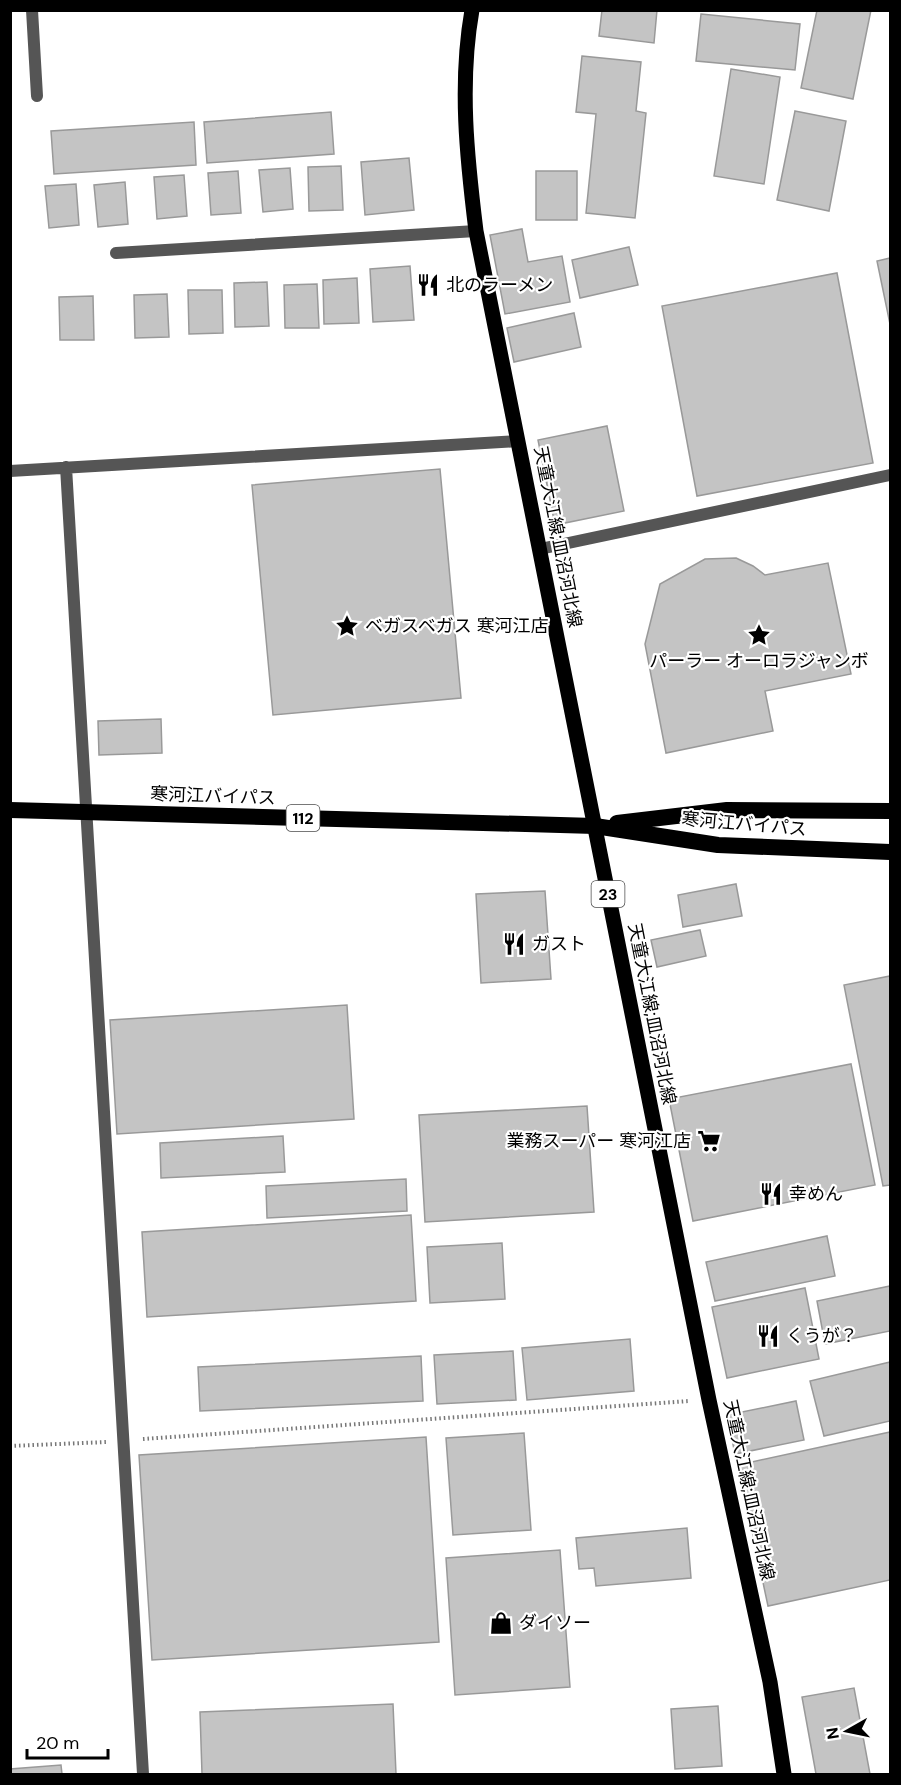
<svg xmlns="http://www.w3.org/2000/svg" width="901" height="1785" font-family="'DM Sans','Noto Sans JP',sans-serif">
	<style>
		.building { fill: #c4c4c4; stroke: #999; stroke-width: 1.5 }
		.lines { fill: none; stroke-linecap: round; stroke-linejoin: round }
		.path { stroke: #777; stroke-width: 4; stroke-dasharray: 1.5 3; stroke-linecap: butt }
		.service { stroke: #555; stroke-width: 12 }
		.primary { stroke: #000; stroke-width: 15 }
		.trunk { stroke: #000; stroke-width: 16 }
		.labels { text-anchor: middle; stroke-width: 4.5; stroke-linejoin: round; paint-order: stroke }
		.shield { fill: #fff; stroke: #4c4c4c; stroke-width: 1.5 }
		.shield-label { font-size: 16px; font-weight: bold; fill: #000 }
		.poi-label { font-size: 18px; fill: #000; stroke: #fff; text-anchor: start }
		.street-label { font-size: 18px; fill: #000; stroke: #fff }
	</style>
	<rect width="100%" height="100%" fill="#fff"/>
	<path class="building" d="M602 10H657L654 43 599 36Z
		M817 10H871L853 99 801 88Z
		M701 14 800 24 795 70 696 61Z
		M582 56 641 62 636 111 646 113 635 218 586 213 596 114 576 112Z
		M731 69 780 77 764 184 714 176Z
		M795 111 846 121 829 211 777 200Z
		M331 112 334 154 207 163 204 122Z
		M194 122 196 165 54 174 51 131Z
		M409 158 414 210 365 215 361 162Z
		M341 166 343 210 309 211 308 167Z
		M290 168 293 209 263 212 259 170Z
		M238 171 241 213 211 215 208 173Z
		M536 171H577V220H536Z
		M184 175 187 216 157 219 154 177Z
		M125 182 128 224 98 227 94 185Z
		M76 184 79 225 49 228 45 186Z
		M522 229 528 262 562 256 570 302 505 314 490 235Z
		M629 247 638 285 580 298 572 260Z
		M890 258V324L877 261Z
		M410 266 414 320 373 322 370 269Z
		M837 273 873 463 697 496 662 306Z
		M357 278 359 323 324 324 323 280Z
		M267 282 269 326 235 327 234 283Z
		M317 284 319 328H285L284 285Z
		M188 290H222L223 333 189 334Z
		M167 294 169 337 135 338 134 295Z
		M93 296 94 340H60L59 297Z
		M574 313 581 347 514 362 507 328Z
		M607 426 624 511 555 525 538 440Z
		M440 469 461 698 273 715 252 485Z
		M736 558 753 566 765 575 828 563 851 674 765 691 773 731 666 753 645 644 660 584 705 559Z
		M161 719 162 753 99 755 98 721Z
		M736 884 742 916 683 927 678 895Z
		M545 891 551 979 481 983 476 894Z
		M700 930 706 956 657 967 651 940Z
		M890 976V1185L883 1186 844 985Z
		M347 1005 354 1119 117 1134 110 1020Z
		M851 1064 875 1185 693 1221 669 1099Z
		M587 1106 594 1212 425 1222 419 1115Z
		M283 1136 285 1172 161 1178 160 1143Z
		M406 1179 407 1211 267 1218 266 1186Z
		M411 1215 416 1301 147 1317 142 1232Z
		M827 1236 835 1276 715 1301 706 1262Z
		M502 1243 505 1299 430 1303 427 1247Z
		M890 1286V1331L825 1344 817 1301Z
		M805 1288 819 1359 727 1378 712 1307Z
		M630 1339 634 1391 527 1400 522 1348Z
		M513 1351 516 1400 437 1404 434 1355Z
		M421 1356 423 1401 200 1411 198 1367Z
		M890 1362V1421L824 1436 810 1381Z
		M796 1401 804 1440 735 1454 727 1415Z
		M890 1432V1580L768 1606 738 1465Z
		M524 1433 531 1530 453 1535 446 1438Z
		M426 1437 439 1642 152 1660 139 1455Z
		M687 1528 691 1578 596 1586 594 1568 579 1569 576 1538Z
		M560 1550 570 1687 455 1695 446 1558Z
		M854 1688 870 1774H816L802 1697Z
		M393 1704 396 1774H202L200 1712Z
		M718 1706 722 1766 675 1769 671 1709Z
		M61 1765 62 1774H10V1769Z"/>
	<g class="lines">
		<path class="path" d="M143 1439 689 1401
			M10 1446 106 1442"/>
		<path class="service" d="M32 10 37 96
			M116 253 476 231
			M66 467 143 1774
			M10 471 519 441
			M540 549 890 475"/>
		<path class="primary" d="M472 10C459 84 467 158 476 231L709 1400 770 1682 784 1774"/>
		<path class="trunk" d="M10 810 595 826 718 845 890 852
			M617 823 727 810 890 811"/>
	</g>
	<defs>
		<g id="restaurant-bare" transform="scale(1.8)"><path d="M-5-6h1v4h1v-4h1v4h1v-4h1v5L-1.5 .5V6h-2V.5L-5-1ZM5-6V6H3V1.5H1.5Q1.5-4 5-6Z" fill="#000" stroke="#fff" stroke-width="2.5" paint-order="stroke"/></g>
		<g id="sight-bare" transform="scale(1.8)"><path d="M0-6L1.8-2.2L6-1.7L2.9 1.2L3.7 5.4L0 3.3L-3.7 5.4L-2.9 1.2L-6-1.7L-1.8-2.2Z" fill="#000" stroke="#fff" stroke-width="2.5" paint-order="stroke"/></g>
		<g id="supermarket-bare" transform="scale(1.8)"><path d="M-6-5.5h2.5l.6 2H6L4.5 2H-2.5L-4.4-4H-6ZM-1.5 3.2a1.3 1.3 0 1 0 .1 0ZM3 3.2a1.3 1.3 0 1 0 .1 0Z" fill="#000" stroke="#fff" stroke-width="2.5" paint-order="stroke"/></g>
		<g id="shop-bare" transform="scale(1.8)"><path d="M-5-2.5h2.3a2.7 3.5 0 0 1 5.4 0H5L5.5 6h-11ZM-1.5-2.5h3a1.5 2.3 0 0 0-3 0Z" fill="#000" stroke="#fff" stroke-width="2.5" paint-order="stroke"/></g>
	</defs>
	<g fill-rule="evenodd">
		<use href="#restaurant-bare" x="428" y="285"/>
		<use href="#sight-bare" x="347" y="626"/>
		<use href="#sight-bare" x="759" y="635"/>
		<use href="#restaurant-bare" x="514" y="944"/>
		<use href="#supermarket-bare" x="709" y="1141"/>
		<use href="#restaurant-bare" x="771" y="1194"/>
		<use href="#restaurant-bare" x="768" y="1336"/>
		<use href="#shop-bare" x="501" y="1623"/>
	</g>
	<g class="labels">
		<g class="shield">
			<rect x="286.5" y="805" width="33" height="26" rx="4.5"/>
			<rect x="591.5" y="881" width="33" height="26" rx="4.5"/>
		</g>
		<g class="shield-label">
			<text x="303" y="824">112</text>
			<text x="608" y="900">23</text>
		</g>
		<g class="poi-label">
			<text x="446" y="291">北のラーメン</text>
			<text x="365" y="632">ベガスベガス 寒河江店</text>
			<text x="759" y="667" text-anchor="middle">パーラー オーロラジャンボ</text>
			<text x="532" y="950">ガスト</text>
			<text x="691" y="1147" text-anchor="end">業務スーパー 寒河江店</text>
			<text x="789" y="1200">幸めん</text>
			<text x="786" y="1342">くうが？</text>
			<text x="519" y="1629">ダイソー</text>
		</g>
		<g class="street-label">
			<text transform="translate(558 537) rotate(79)" y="6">天童大江線;皿沼河北線</text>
			<text transform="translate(213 796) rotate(2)" y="6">寒河江バイパス</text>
			<text transform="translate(744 824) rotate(5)" y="6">寒河江バイパス</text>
			<text transform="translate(652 1014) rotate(79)" y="6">天童大江線;皿沼河北線</text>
			<text transform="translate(749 1490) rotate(78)" y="6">天童大江線;皿沼河北線</text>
		</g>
	</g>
	<rect width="901" height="1785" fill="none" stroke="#000000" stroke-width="24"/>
	<g transform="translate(847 1731) rotate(261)" stroke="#ffffff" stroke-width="4.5" paint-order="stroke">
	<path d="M0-4.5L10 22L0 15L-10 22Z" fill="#000000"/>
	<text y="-9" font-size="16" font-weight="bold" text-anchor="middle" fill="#000000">N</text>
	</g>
	<path d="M27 1749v9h81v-9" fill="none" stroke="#000000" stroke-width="3"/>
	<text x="36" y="1749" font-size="18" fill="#000000" stroke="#ffffff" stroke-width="4.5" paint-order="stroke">20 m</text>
</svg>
